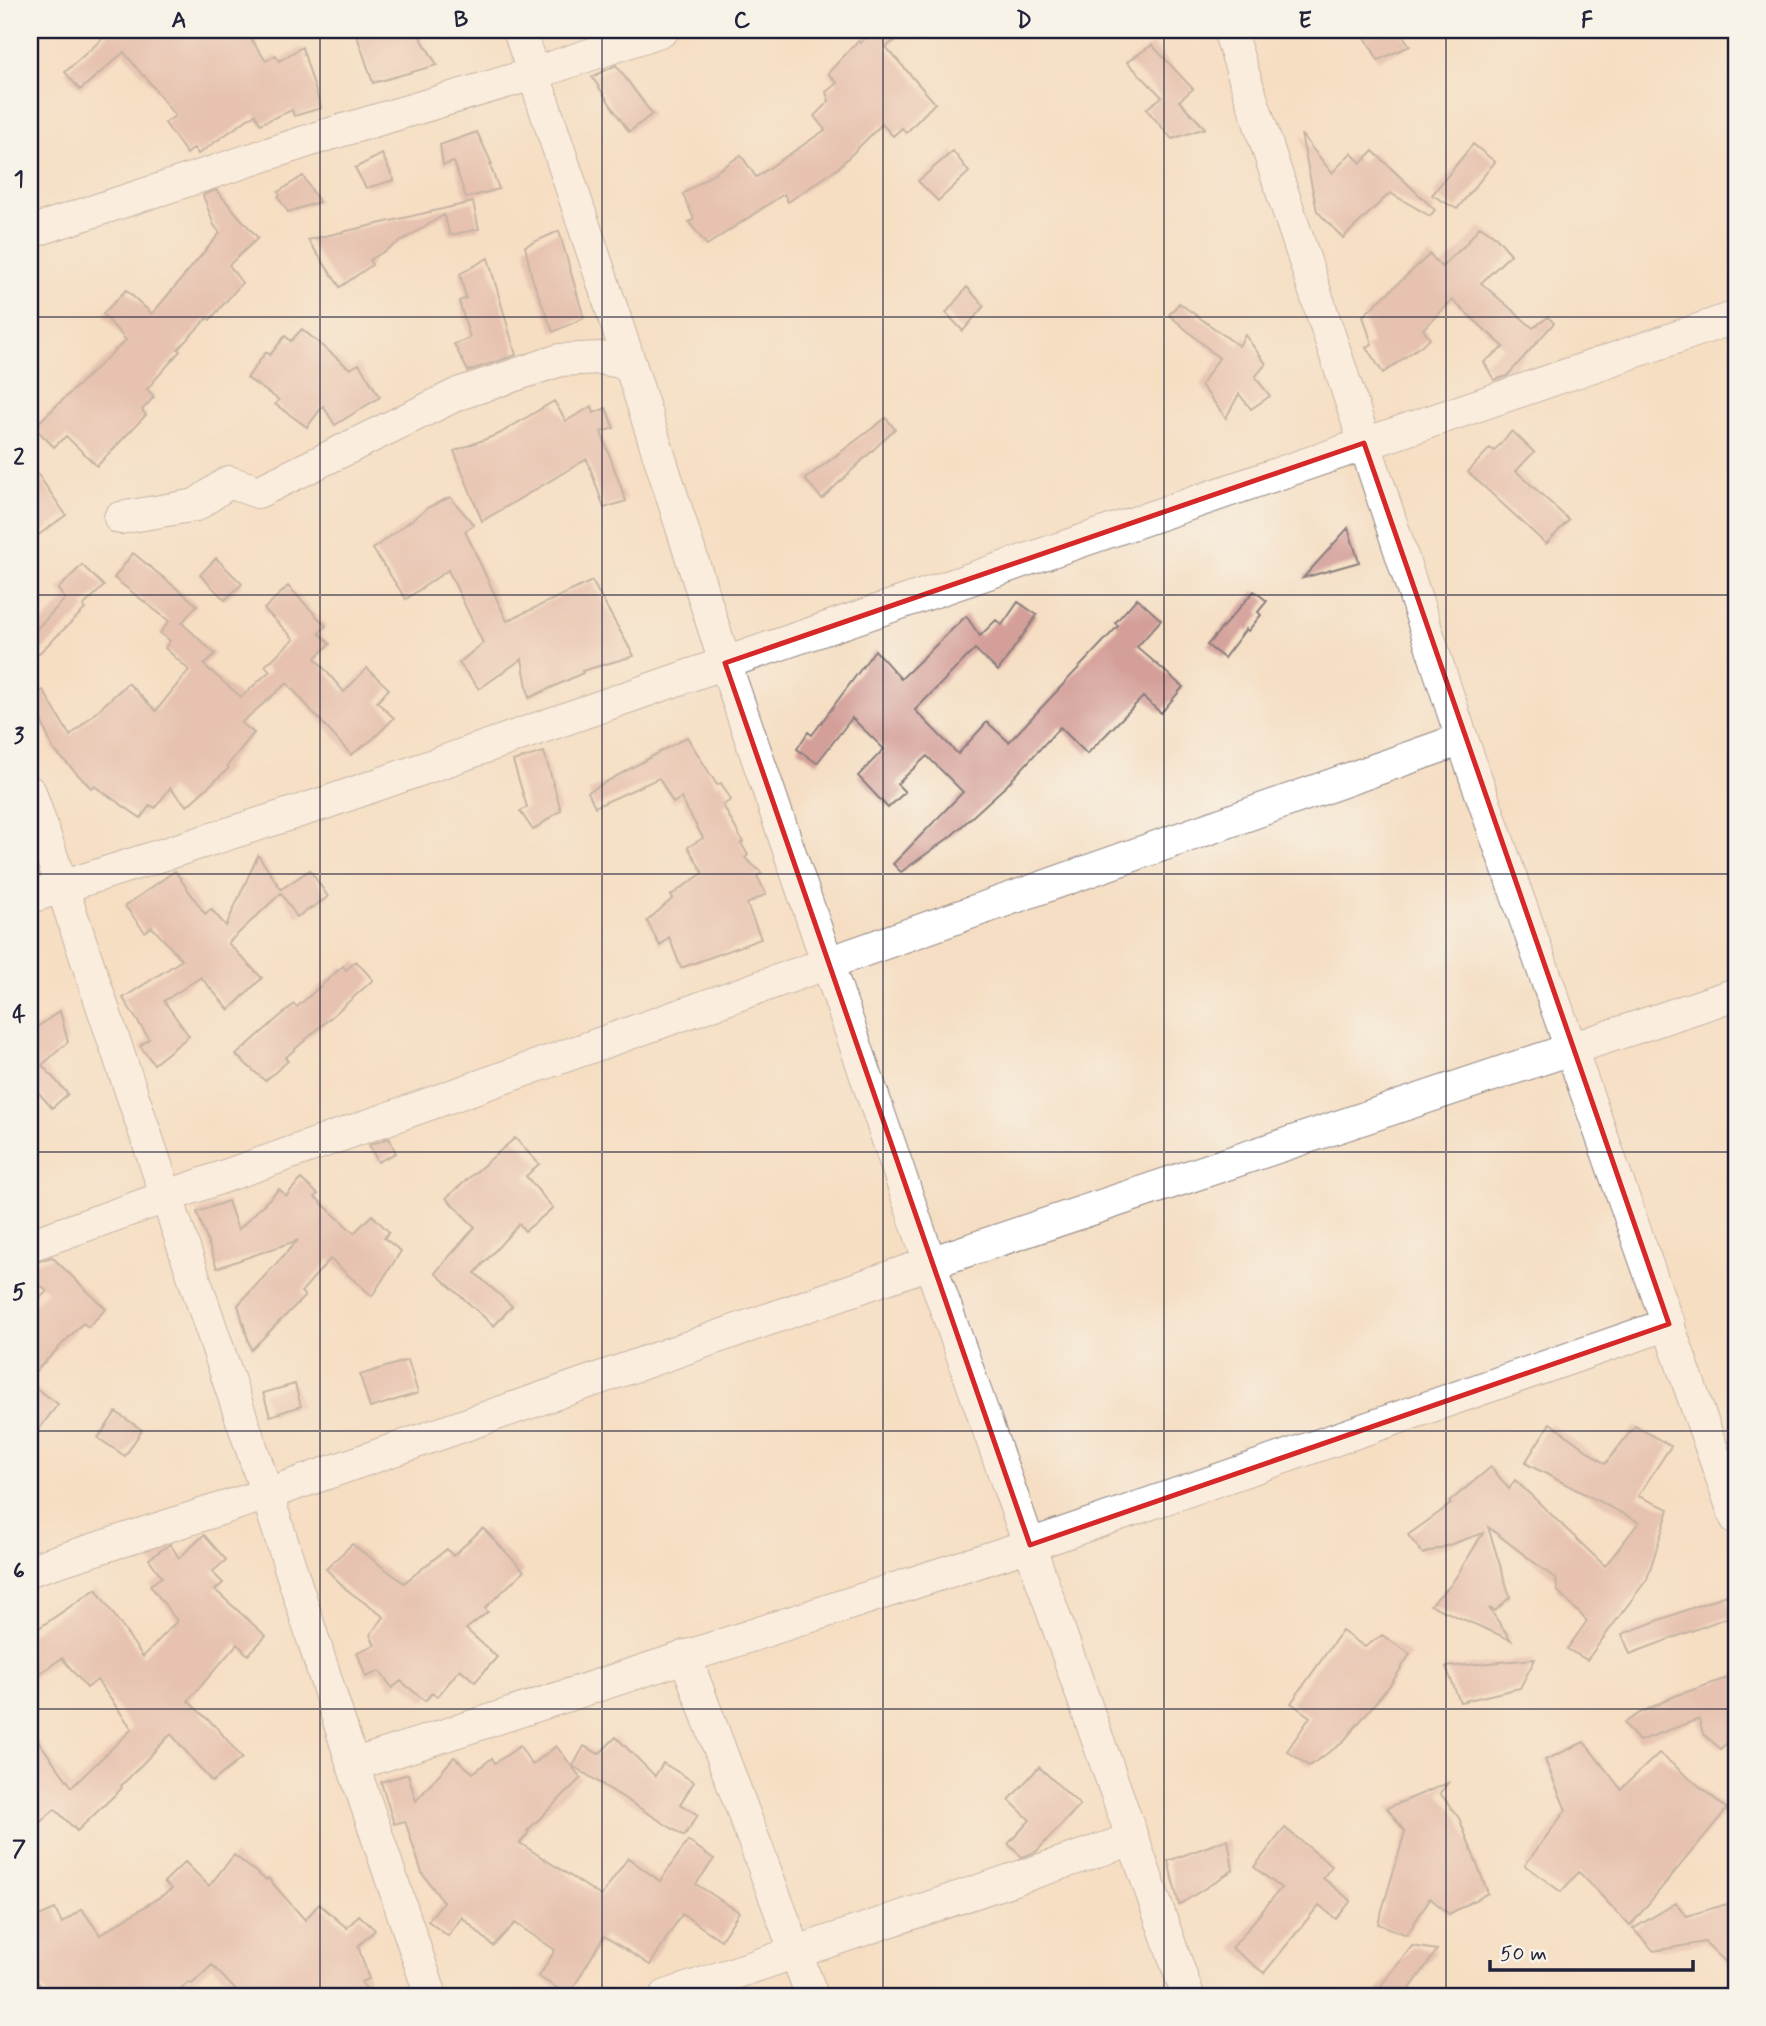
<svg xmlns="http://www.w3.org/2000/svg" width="1766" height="2026" font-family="Mynerve,sans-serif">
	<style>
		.building { fill: #d49f99 }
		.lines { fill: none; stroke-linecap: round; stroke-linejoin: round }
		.street-casing { stroke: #8c807f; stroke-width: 34 }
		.street { stroke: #fff; stroke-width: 32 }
		.marked { fill: none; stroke: #d62828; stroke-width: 5; stroke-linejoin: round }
		.grid { fill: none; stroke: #22223b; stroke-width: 2; stroke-opacity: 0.55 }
		.neatline { fill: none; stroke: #22223b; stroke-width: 2.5 }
		.grid-label { font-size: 23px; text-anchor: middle; font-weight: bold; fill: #22223b }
	</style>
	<rect width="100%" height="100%" fill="#f7f3e8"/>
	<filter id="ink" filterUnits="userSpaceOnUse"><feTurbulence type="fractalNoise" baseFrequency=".0143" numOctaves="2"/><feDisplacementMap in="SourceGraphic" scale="14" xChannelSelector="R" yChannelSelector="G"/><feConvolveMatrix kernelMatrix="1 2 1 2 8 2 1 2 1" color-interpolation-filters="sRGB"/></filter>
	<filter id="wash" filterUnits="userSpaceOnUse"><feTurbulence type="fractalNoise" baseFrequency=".00686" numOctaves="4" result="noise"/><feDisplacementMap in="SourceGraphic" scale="28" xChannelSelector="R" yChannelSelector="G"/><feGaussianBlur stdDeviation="1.57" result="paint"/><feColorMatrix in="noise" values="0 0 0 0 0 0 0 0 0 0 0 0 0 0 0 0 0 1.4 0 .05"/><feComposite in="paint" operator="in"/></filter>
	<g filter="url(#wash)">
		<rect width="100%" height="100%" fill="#f5dec3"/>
		<g id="blocks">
			<path class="building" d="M107 30H245L266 61 276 55 279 61 302 47 321 108 294 116 292 110 260 124 255 114 198 154 194 148 187 154 165 123 175 116 144 75 143 76 124 52 80 90 65 72 109 33Z
				M355 30H416L437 65 373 83Z
				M873 30H909L886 47 935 103 906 133 902 128 893 136 882 124 837 169 788 202 784 194 707 245 689 222 694 219 683 194 741 155 756 177 825 130 814 116 829 101 826 92 837 83 828 73 858 41 860 43Z
				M1361 30H1399L1410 46 1378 60Z
				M1152 45 1193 89 1179 101 1205 128 1172 139 1146 109 1162 97 1127 62Z
				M616 65 652 114 629 132 592 77Z
				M477 132 492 164 490 165 499 189 466 198 454 162 443 165 440 145Z
				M1301 134 1332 173 1351 153 1361 163 1373 151 1435 210 1430 216 1390 193 1343 238 1317 211Z
				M1473 144 1495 162 1457 209 1432 195Z
				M953 151 969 172 938 201 918 181Z
				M382 154 394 180 366 188 355 168Z
				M303 176 319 202 288 212 278 197 280 195 278 192Z
				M216 190 258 238 229 265 242 283 210 320 207 318 178 349 180 351 147 389 154 397 142 410 146 415 97 466 66 436 54 447 34 427 126 340 103 314 126 290 152 314 220 233 214 225 203 195Z
				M473 202 479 229 450 235 444 215 370 260 372 265 340 287 308 240Z
				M1480 226 1496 237 1511 254 1481 283 1533 328 1548 317 1554 323 1507 376 1494 380 1484 362 1504 347 1452 300 1423 329 1430 339 1383 373 1366 347 1372 344 1363 316 1430 254 1441 267 1464 246Z
				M559 231 584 318 553 332 532 278 525 246Z
				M488 258 516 355 468 371 454 344 470 338 459 301 466 298 460 274Z
				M967 287 984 306 963 331 946 313Z
				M1179 303 1239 346 1245 335 1266 364 1255 377 1270 396 1251 409 1239 394 1226 418 1201 385 1219 358 1169 315Z
				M302 329 350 369 359 364 380 397 335 425 323 406 307 427 275 404 279 400 247 378 266 352 270 355 285 336 291 341Z
				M554 401 566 421 592 406 594 413 606 408 614 428 601 432 626 501 604 508 587 459 482 521 454 451 499 434Z
				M886 418 895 429 822 499 805 479Z
				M1512 431 1534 452 1516 471 1569 520 1546 544 1468 472 1490 448 1494 451Z
				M30 463 66 515 30 541Z
				M450 497 474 525 465 531 507 621 592 581 634 656 582 671 583 673 529 698 522 659 479 689 459 663 483 643 448 570 406 599 373 549 429 507Z
				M1348 528 1359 562 1303 578Z
				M133 553 197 605 182 623 215 654 204 665 241 697 270 671 265 666 294 639 264 609 288 586 326 626 319 633 330 644 315 658 344 692 367 668 389 689 377 702 394 718 374 738 351 755 287 683 241 723 254 733 227 766 229 768 187 806 170 788 155 808 150 805 141 818 94 786 91 788 53 749 31 696 43 690 70 736 128 683 156 711 189 670 165 648 170 641 160 633 169 621 114 578Z
				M216 558 242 584 225 600 200 575Z
				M82 565 104 586 83 606 85 609 36 656 30 650V636L65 599 58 589Z
				M1254 591 1267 601 1258 612 1261 615 1248 631 1246 629 1224 658 1207 645Z
				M1137 598 1161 620 1137 647 1183 687 1161 713 1143 697 1087 754 1060 727 1007 785 950 837 901 872 893 864 963 792 927 756 897 784 905 792 888 808 858 776 884 749 852 718 817 763 797 749 808 732 812 735 875 650 901 679 966 616 980 636 996 620 1002 625 1018 602 1037 615 998 671 975 649 915 710 958 754 987 722 1009 742 1118 626 1115 623Z
				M687 737 717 785 721 783 731 800 723 805 743 842 741 843 748 855 745 858 762 873 757 876 766 894 747 904 761 939 681 968 669 937 660 946 647 921 673 898 671 895 703 873 688 847 703 838 681 798 673 803 659 778 595 807 588 792Z
				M544 752 561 810 533 830 520 811 527 807 513 761Z
				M258 855 281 889 310 870 328 897 297 917 281 893 228 943 262 978 229 1010 201 977 164 1001 189 1036 154 1064 140 1046 149 1039 123 998 182 960 152 927 145 932 125 906 175 871 205 914 211 909 226 926Z
				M356 961 373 980 285 1058 288 1061 265 1081 236 1055 294 1004 297 1007 343 966 346 970Z
				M60 1011 68 1042 42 1065 68 1094 52 1108 30 1083V1032Z
				M389 1138 396 1153 378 1162 369 1145Z
				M515 1138 539 1164 526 1176 553 1208 525 1231 519 1224 475 1273 512 1306 494 1326 435 1273 475 1227 446 1198Z
				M301 1179 318 1194 315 1197 354 1233 372 1215 389 1232 384 1238 401 1251 372 1296 330 1259 301 1292 305 1296 251 1350 238 1305 298 1240 217 1268 197 1212 228 1201 238 1230 279 1189 286 1196Z
				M52 1257 106 1309 88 1327 83 1323 30 1377V1308L47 1291 30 1275V1264Z
				M408 1360 418 1393 370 1408 360 1375Z
				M30 1384 58 1404 30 1441Z
				M295 1384 301 1406 270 1416 263 1393Z
				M116 1412 142 1430 125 1456 98 1438Z
				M1550 1423 1605 1464 1635 1426 1671 1446 1638 1496 1669 1509 1647 1579 1587 1660 1567 1649 1587 1621 1557 1590 1556 1579 1488 1527 1510 1597 1495 1611 1489 1608 1511 1640 1430 1605 1451 1585 1483 1533 1423 1554 1408 1535 1451 1504 1449 1502 1491 1467 1509 1489 1515 1480 1605 1566 1639 1522 1525 1463Z
				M483 1528 524 1571 485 1608 488 1612 466 1629 497 1657 475 1682 460 1669 437 1697 432 1693 425 1701 401 1681 392 1688 380 1671 366 1677 357 1652 375 1645 370 1635 384 1617 347 1590 326 1569 352 1544 404 1583 447 1549 453 1556Z
				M204 1535 226 1560 212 1572 223 1583 215 1590 266 1636 248 1655 237 1644 188 1701 218 1729 242 1758 212 1782 171 1734 121 1786 122 1788 77 1831 55 1809 40 1822 30 1810V1730L72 1787 132 1729 97 1680 87 1688 62 1658 30 1680V1634L96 1589 143 1657 177 1621 150 1585 162 1577 149 1559 170 1544 179 1558Z
				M1726 1595 1734 1615 1630 1654 1622 1634Z
				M1342 1631 1365 1647 1382 1635 1410 1654 1391 1684 1342 1743 1309 1766 1287 1751 1310 1717 1291 1703Z
				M1535 1659 1520 1688 1460 1702 1446 1667Z
				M1736 1675V1732L1721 1749 1703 1734 1699 1719 1639 1741 1624 1723 1640 1713 1675 1696Z
				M616 1737 655 1776 663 1763 694 1782 680 1804 698 1815 684 1836 573 1766 584 1746 599 1754Z
				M1584 1742 1621 1789 1659 1753 1727 1809 1630 1926 1579 1872 1561 1892 1525 1865 1566 1810 1545 1760Z
				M520 1746 532 1765 556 1746 581 1778 527 1831 529 1832 520 1843 601 1896 628 1858 660 1881 688 1841 714 1859 696 1884 739 1912 721 1940 682 1914 650 1965 604 1936 569 1995 539 1977 555 1950 515 1923 493 1946 462 1917 448 1936 428 1921 443 1902 422 1873 405 1821 394 1824 381 1782 408 1774 416 1801 454 1757 473 1773 492 1758 495 1763Z
				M1039 1767 1080 1805 1036 1852 1022 1857 1008 1844 1030 1820 1009 1800Z
				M1448 1783 1440 1793 1459 1818 1488 1893 1449 1914 1430 1898 1407 1935 1378 1924 1405 1832 1387 1808Z
				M1285 1828 1332 1866 1323 1878 1351 1901 1336 1919 1319 1905 1264 1973 1232 1948 1281 1888 1254 1867Z
				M1228 1839 1233 1870 1179 1905 1168 1861Z
				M234 1855 266 1880 268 1878 305 1920 319 1904 347 1928 359 1915 375 1930 358 1946 369 1979 361 1982 372 1996H241L212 1965 192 1984 189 1982 171 1996H48L30 1971V1920L55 1909 62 1923 82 1909 100 1935 172 1889 164 1882 185 1862 209 1886Z
				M1736 1901V1972L1705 1942 1654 1951 1633 1929 1676 1903 1687 1916Z
				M1412 1946 1437 1950 1405 1996H1373Z"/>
		</g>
	</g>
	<g filter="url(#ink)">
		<use href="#blocks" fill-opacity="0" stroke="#8c807f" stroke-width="2"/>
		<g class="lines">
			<g class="street-casing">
				<path id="street" d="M519 30 630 364 725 663 930 1263 1188 1996
					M1229 30 1462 739 1736 1518
					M30 232 323 136 533 74 663 30
					M120 518 196 505 229 482 258 492 458 394 560 360 600 358 630 364
					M30 792 267 1494 353 1765 431 1996
					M30 897 328 802 725 663 1736 317
					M30 1245 1462 739
					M30 1570 267 1494 930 1263 1736 994
					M685 1656 812 1996
					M353 1765 1030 1545 1669 1324
					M666 1996 1133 1839"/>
			</g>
			<use href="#street" class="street"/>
		</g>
	</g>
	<path d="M0 0H1766V2026H0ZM1364 443 1669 1324 1030 1545 725 663Z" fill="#f5dec3" fill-opacity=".55" fill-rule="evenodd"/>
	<path class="marked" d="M1364 443 1669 1324 1030 1545 725 663Z"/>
	<path class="grid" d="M320 30V1996M602 30V1996M883 30V1996M1164 30V1996M1446 30V1996M30 317H1736M30 595H1736M30 874H1736M30 1152H1736M30 1431H1736M30 1709H1736"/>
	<rect width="1766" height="2026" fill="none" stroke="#f7f3e8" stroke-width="77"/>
	<path d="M1490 1960v10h203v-10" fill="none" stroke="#22223b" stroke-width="3.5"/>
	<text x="1500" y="1960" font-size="21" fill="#22223b" stroke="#f7f3e8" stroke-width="5" paint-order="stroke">50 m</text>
	<rect x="38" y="38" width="1690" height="1950" class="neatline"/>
	<g class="grid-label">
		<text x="179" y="27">A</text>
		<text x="461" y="27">B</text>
		<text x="742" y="27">C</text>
		<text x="1024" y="27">D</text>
		<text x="1305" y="27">E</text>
		<text x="1587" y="27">F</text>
		<text x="19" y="186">1</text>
		<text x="19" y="464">2</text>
		<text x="19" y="743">3</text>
		<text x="19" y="1021">4</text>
		<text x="19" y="1299">5</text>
		<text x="19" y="1578">6</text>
		<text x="19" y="1856">7</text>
	</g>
</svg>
